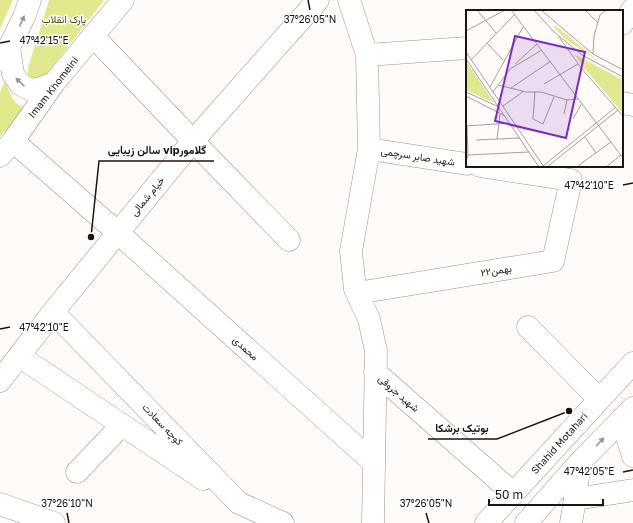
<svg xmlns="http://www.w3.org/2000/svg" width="633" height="523" font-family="'Golos Text',Vazirmatn,sans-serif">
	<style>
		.green { fill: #e1e88e }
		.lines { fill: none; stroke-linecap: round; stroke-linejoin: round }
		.minor-casing { stroke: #a18f83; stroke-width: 23 }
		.major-casing { stroke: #a18f83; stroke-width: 23 }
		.minor { stroke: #fff; stroke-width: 22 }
		.major { stroke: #fff; stroke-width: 22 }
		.oneway { fill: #989693 }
		.ticks { fill: none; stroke: #1b1510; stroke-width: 1.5 }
		.labels { text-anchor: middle; stroke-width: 3; stroke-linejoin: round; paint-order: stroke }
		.park-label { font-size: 10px; fill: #484b00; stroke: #fff }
		.street-label { font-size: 10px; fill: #1b1510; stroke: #fff }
		.inset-road { fill: none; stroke: #a49f9b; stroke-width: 1 }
		.view { fill: #7b2cbf; fill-opacity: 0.15; stroke: #7b2cbf; stroke-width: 2 }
		.inset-edge { fill: none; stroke: #1b1510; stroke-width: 2 }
		.ticks-label { font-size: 10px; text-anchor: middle; fill: #1b1510; stroke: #fff; stroke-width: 3; stroke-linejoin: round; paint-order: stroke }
		.leader { fill: none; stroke: #1b1510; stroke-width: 1.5 }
		.callout-dot { fill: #1b1510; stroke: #fff; stroke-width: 1.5 }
		.callout-label { font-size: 11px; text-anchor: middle; font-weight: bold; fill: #1b1510; stroke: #fff; stroke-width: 3; stroke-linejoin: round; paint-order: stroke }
	</style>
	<rect width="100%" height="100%" fill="#fffbf8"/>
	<path class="green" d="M0 0H13L0 29Z
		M49 0H104L46 75 40 79 29 78 28 75V68Z
		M5 81C10 94 15 110 31 107L0 136V92Z"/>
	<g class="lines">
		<g class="minor-casing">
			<path id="minor" d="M349 0 367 55 369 149 351 251 355 289 369 319 376 351 373 523
				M622 24 633 9
				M93 36 193 141 289 240
				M367 55 467 48
				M622 103 633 105
				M13 141 117 232 374 463
				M369 149 467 164
				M357 293 553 261 571 180 480 166
				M53 312 239 503 283 523
				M528 327 599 399
				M19 356 203 479
				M375 372 513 493
				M0 381 53 312 193 141 318 0
				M622 419 633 456
				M77 472 122 425
				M575 499 633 490
				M0 504 54 523"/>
		</g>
		<g class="major-casing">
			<path id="major" d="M9 48 13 74 20 84 31 90 41 88 54 83
				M3 60 24 17 30 0
				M0 156 13 141 54 83 123 0
				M486 523 633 363
				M526 523 580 462 633 408
				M571 523 575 499 580 462"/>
		</g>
		<use href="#minor" class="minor"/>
		<use href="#major" class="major"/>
	</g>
	<defs><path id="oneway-solid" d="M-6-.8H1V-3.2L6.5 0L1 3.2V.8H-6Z"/></defs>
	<g class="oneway">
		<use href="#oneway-solid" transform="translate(22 21) rotate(-66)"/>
		<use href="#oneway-solid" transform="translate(20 82) rotate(-137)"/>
		<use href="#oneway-solid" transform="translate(600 442) rotate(-46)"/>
	</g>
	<path class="ticks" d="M308 0 310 10M0 43 10 41M623 185 633 183M0 329 10 327M623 472 633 470M67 513 69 523M426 513 429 523"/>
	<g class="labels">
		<g class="park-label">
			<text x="64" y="23">پارک انقلاب</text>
		</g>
		<g class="street-label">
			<text transform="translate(53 87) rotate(-52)" y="4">Imam Khomeini</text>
			<text transform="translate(418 156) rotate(9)" y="4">شهید صابر سرچمی</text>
			<text transform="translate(147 196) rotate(-51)" y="4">خیام شمالی</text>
			<text transform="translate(496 270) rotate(-9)" y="4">۲۲بهمن</text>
			<text transform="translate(246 348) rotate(42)" y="4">محمدی</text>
			<text transform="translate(399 393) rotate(41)" y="4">شهید جروقی</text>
			<text transform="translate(163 424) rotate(46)" y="4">کوچه سعادت</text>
			<text transform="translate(559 443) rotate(-48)" y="4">Shahid Motahari</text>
		</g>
	</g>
	<g transform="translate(466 10)">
		<rect width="157" height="157" fill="#fffbf8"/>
		<path d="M87 16H90L134 52 98 28ZM108 44 157 70V103L118 58ZM0 51 28 93 0 80Z" fill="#e1e88e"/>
		<path class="inset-road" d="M11 0 30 23M45 0 157 148M68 0 87 21 116 45 157 67M75 0 127 44 157 60M119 0 132 13M0 21 39 0M93 27 116 59 157 106M21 33 37 50M0 42 78 157M127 44 128 26 134 5 140 0M0 49 73 157M5 50 48 5M49 54 71 34M78 74 112 54M32 75 60 82H75L101 90 112 89M24 77 57 17M45 78 85 51M69 81 67 109 77 114 88 87M0 82 33 97M27 82 44 59 76 40M0 86 39 106M37 96 58 81M98 104 101 90M107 109 116 93M0 116 44 113M119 127 130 143M31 129 34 104M10 130 54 128M2 145 63 142M0 152 2 145 1 115M77 156 150 97M81 157 152 100M114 157 113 155 145 132M140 157 155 145"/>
		<path class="view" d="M49 26 119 42 100 128 29 111Z"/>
		<rect width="157" height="157" class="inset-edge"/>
	</g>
	<g class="ticks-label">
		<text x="310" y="23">37°26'05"N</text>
		<text x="44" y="44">47°42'15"E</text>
		<text x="589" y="189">47°42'10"E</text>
		<text x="44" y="331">47°42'10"E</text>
		<text x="589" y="475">47°42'05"E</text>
		<text x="67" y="507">37°26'10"N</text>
		<text x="426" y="507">37°26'05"N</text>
	</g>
	<path class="leader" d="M91 237L99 161H214M569 411L497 439H428"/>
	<g class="callout-dot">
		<circle cx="91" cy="237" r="4"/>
		<circle cx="569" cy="411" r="4"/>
	</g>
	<g class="callout-label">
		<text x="157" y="154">سالن زیبایی vipگلامور</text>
		<text x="462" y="432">بوتیک برشکا</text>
	</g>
	<path d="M489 499v6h114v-6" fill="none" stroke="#1b1510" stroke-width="2"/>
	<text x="495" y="499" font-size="12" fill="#1b1510" stroke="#ffffff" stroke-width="3" paint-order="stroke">50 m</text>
</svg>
